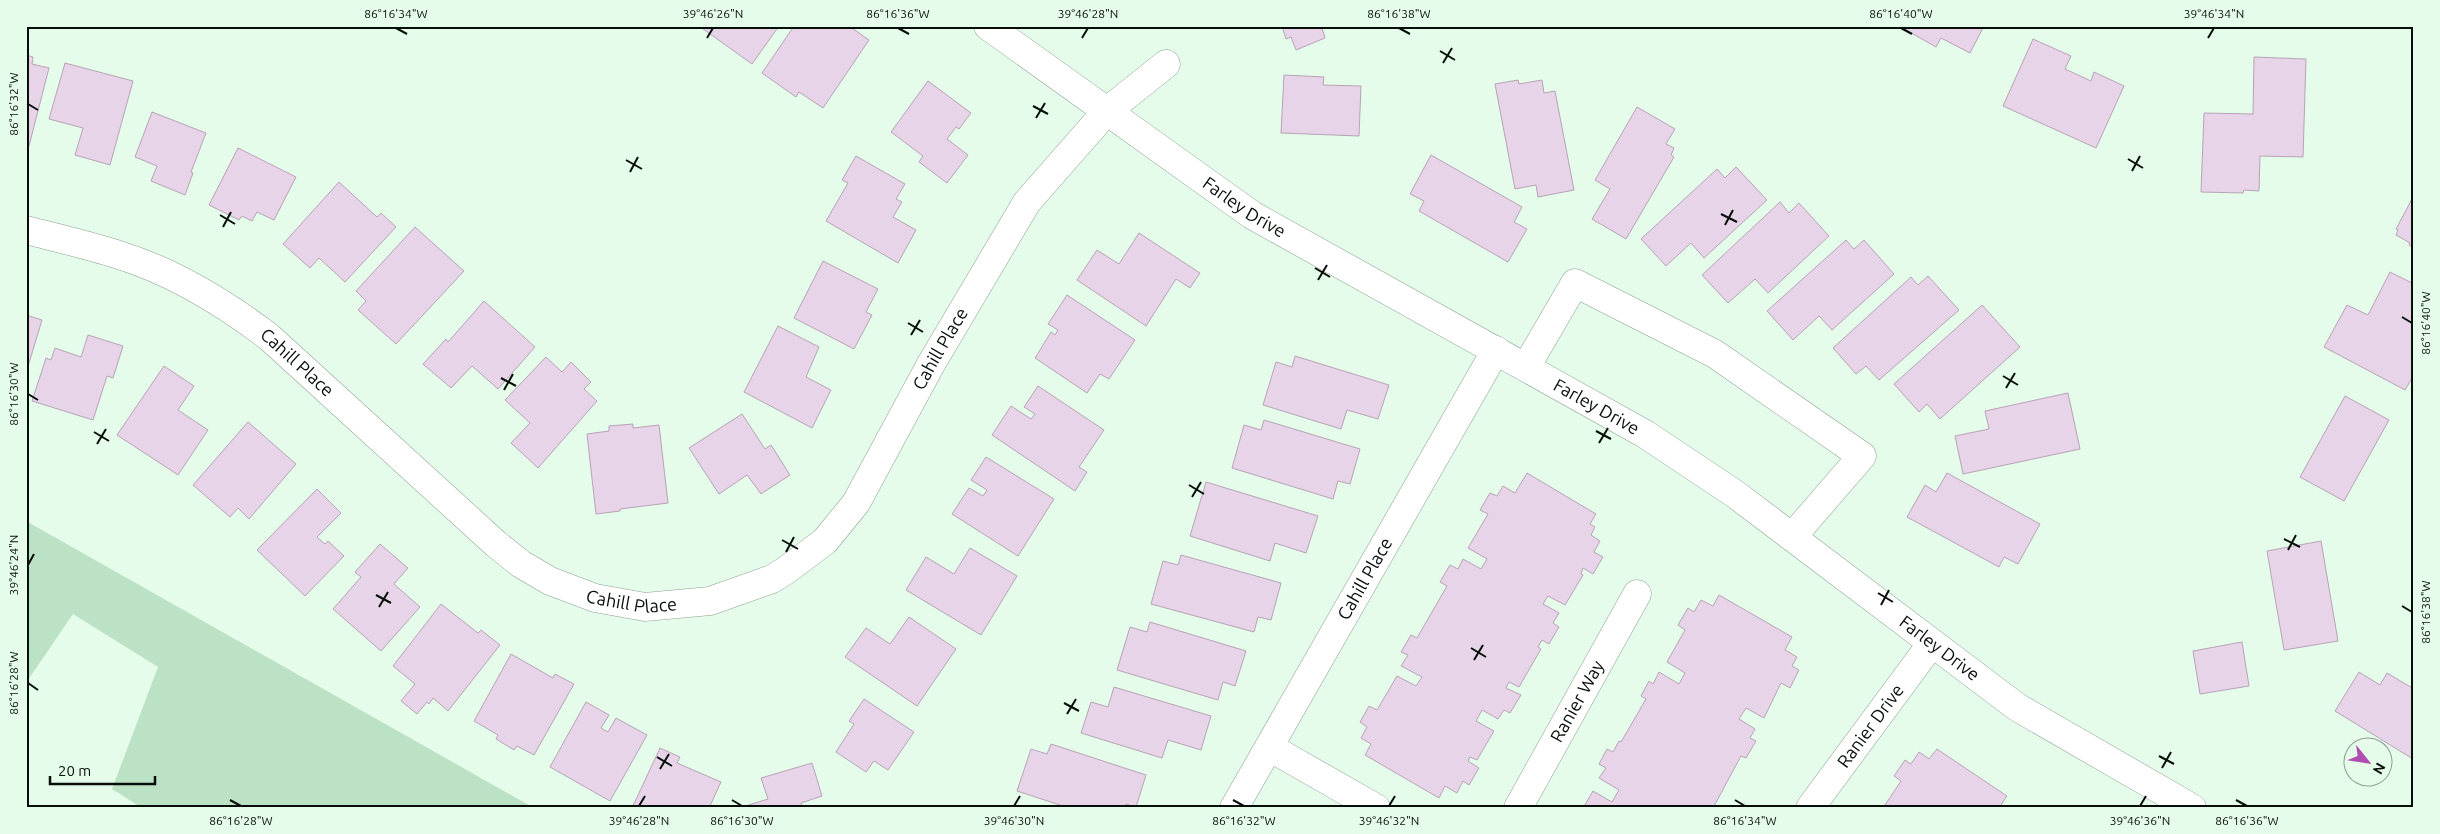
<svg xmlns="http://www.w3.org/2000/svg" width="2440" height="834" font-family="Ubuntu,sans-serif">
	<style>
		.green { fill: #bbe2c4 }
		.building { fill: #e8d4e8; stroke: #b6a3b5 }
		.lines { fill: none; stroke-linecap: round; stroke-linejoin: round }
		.minor-casing { stroke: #8ca191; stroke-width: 29 }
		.minor { stroke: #fff; stroke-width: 28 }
		.ticks { fill: none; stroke: #070e09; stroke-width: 2 }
		.labels { text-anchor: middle; stroke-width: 4.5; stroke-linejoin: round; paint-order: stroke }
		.street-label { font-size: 18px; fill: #070e09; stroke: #e6fceb }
		.neatline { fill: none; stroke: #070e09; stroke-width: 2 }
		.ticks-label { font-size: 12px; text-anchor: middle; fill: #070e09 }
	</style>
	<rect width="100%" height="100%" fill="#e6fceb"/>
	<path class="green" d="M26 521 534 808H142L112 789 158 667 73 614 26 683Z"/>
	<path class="building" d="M699 26H779L752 64Z
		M794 26H849L869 40 823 108 799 92 796 97 762 73Z
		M1282 26H1325L1322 28 1325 38 1296 50 1291 37 1286 39Z
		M1899 26H1984L1970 53 1941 38 1936 47Z
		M2033 39 2071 56 2065 69 2091 81 2094 72 2124 86 2096 148 2003 106Z
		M26 55 33 57 32 64 49 68 29 146H26Z
		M2254 57 2306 59 2303 157 2260 156 2259 191 2244 190 2243 193 2201 192 2204 113 2253 114Z
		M65 63 133 81 110 165 75 155 83 128 49 119Z
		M1284 75 1324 77 1323 85 1361 86 1359 136 1281 133Z
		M1518 80 1519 84 1542 80 1544 93 1555 91 1574 190 1538 197 1536 185 1515 189 1495 84Z
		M928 81 971 113 959 129 956 127 947 139 968 155 947 183 919 162 923 156 891 132Z
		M1637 107 1675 129 1666 144 1674 148 1671 155 1674 157 1626 239 1592 219 1610 189 1595 180Z
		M152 112 206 133 191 172 193 173 185 195 151 181 157 166 135 157Z
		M238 148 296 177 274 220 257 212 252 221 242 216 239 220 209 205Z
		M1431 155 1522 207 1514 222 1527 229 1508 262 1419 211 1424 201 1410 194Z
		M856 156 905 184 896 199 902 202 893 217 916 230 898 263 826 221 848 183 842 180Z
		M1736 167 1767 200 1704 258 1691 243 1666 266 1641 239 1717 169 1725 178Z
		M339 182 377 217 381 213 396 227 345 282 319 258 310 268 283 244Z
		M2414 195V248L2409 245 2410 243 2396 235 2398 230 2396 229Z
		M1780 202 1789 213 1799 203 1829 236 1768 293 1755 279 1728 303 1702 275Z
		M415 227 464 271 396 344 358 310 366 301 356 291Z
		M1139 233 1200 273 1190 288 1176 279 1146 326 1077 280 1097 250 1119 264Z
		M1846 240 1854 249 1864 240 1894 274 1832 330 1819 316 1793 340 1767 311Z
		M823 261 878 289 866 312 872 315 854 349 794 318Z
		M2390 272 2414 284V375L2405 390 2324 347 2347 305 2368 315Z
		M1928 276 1959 310 1879 380 1866 366 1856 374 1833 348 1911 277 1918 285Z
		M1067 295 1135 340 1109 379 1100 374 1087 393 1035 358 1051 332 1055 335 1058 330 1048 324Z
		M484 301 535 347 498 389 472 366 451 388 423 364 446 339 448 342Z
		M1982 305 2020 347 1940 419 1927 404 1919 412 1894 384Z
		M26 315 42 320 26 373Z
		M778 326 819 347 806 377 831 390 812 428 744 392Z
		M88 335 123 346 113 378 107 376 93 420 32 401 46 358 51 360 55 348 81 357Z
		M1295 356 1389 385 1378 419 1347 410 1341 429 1263 405 1276 362 1292 367Z
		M546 357 562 372 571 362 591 382 584 389 597 401 538 468 511 443 530 423 505 400Z
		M164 366 194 386 178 410 208 430 178 475 117 435Z
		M1038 386 1104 430 1079 467 1087 472 1075 491 992 435 1011 406 1031 419 1035 414 1024 407Z
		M2068 393 2080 449 1963 474 1955 436 1989 429 1985 411Z
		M2345 396 2389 420 2344 501 2300 477Z
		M742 414 765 449 771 445 790 475 761 494 747 475 719 494 689 448Z
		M1264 420 1360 449 1350 484 1338 481 1333 499 1232 468 1244 425 1261 430Z
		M248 422 296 464 249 519 238 508 230 517 193 485Z
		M633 424V428L659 425 668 503 620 509V511L596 514 587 434 609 431V426Z
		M986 457 1054 499 1018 556 952 514 969 488 983 496 987 490 971 480Z
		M1527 473 1596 514 1590 524 1595 527 1591 535 1600 541 1594 552 1603 557 1593 574 1583 568 1581 574 1583 575 1565 605 1548 596 1543 604 1559 613 1553 623 1559 627 1549 644 1542 640 1538 647 1541 649 1519 687 1509 682 1506 688 1521 695 1510 713 1504 710 1498 719 1482 710 1476 721 1494 731 1477 760 1470 757 1468 761 1479 768 1469 785 1463 781 1457 793 1445 786 1439 798 1365 755 1371 744 1361 738 1367 727 1360 722 1369 706 1377 710 1397 676 1416 686 1422 677 1401 666 1408 655 1401 652 1411 635 1417 638 1447 586 1440 582 1450 565 1458 569 1463 559 1481 569 1487 559 1468 548 1488 514 1480 510 1490 493 1497 496 1503 486 1515 493Z
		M1947 473 2040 524 2018 564 2004 557 1999 567 1907 517 1925 485 1936 492Z
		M1206 482 1318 516 1306 553 1275 543 1270 561 1190 536Z
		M317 489 341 513 317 537 325 544 328 541 344 556 305 596 257 550Z
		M2321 541 2338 641 2284 650 2267 551Z
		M380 544 408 568 394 584 420 607 381 651 333 609 361 577 355 572Z
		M970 548 1017 576 981 635 906 590 926 557 954 574Z
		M1181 555 1281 583 1271 620 1258 617 1254 632 1151 604 1163 561 1178 565Z
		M1719 595 1792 637 1785 650 1797 657 1792 666 1799 670 1790 688 1781 683 1764 718 1746 708 1739 719 1755 729 1750 738 1756 741 1746 758 1741 756 1713 808H1583L1593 791 1612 802 1619 790 1599 778 1606 768 1599 764 1607 749 1613 752 1619 741 1621 742 1646 699 1641 696 1649 681 1653 684 1659 672 1679 684 1685 673 1667 662 1685 630 1678 625 1688 608 1694 612 1701 600 1713 606Z
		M441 604 478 633 481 630 500 645 448 711 433 698 429 704 427 702 417 714 401 701 415 684 393 666Z
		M909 617 956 649 917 706 845 657 866 628 890 644Z
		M1150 622 1246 651 1235 686 1223 682 1218 700 1117 670 1130 627 1147 632Z
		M2242 642 2249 686 2200 694 2193 651Z
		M511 654 553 678 555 674 574 684 534 755 517 746 514 750 496 739 498 735 474 721Z
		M2359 672 2380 685 2387 673 2414 689 2413 759 2335 711Z
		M1114 687 1211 716 1201 750 1168 740 1162 758 1081 733 1091 702 1108 707Z
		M864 699 914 732 888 770 874 761 866 772 836 752 854 724 849 721Z
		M586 702 609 715 601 728 608 732 616 718 647 735 610 801 550 767Z
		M1051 744 1146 775 1136 807 1126 804 1124 808H1069L1017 791 1031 749 1047 754Z
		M660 748 680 757 677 763 721 782 709 808H632Z
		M1937 749 2007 796 1999 808H1883L1901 781 1894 776 1905 760 1911 764 1919 752 1929 759Z
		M812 763 822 796 801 803 802 808H739L768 799 761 778Z"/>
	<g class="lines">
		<g class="minor-casing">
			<g id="minor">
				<path id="s1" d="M988 26 1252 215 1645 434 1735 494 2017 707 2192 808"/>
				<path id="s2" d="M26 230C57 238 88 245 119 255 174 272 223 302 269 337L496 544 521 564 550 581 595 598 645 607 710 601 772 579 785 571 825 541 856 503 931 364 1027 202 1106 112 1166 64"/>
				<path d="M1526 367 1575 283 1715 354 1862 456 1792 537"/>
				<path d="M1269 747 1376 808"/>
				<path id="s3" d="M1234 808 1496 350"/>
				<path id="s4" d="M1518 808 1637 594"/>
				<path id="s5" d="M1810 808 1932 643"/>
			</g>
		</g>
		<use href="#minor" class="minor"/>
	</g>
	<path class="ticks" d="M396 28 407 34M898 28 909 34M1399 28 1410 34M1901 28 1912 34M707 38 713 28M1082 38 1088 28M2208 38 2214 28M1440 51 1455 60M1443 63 1452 48M28 104 38 110M1033 106 1048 114M1036 118 1045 103M2128 159 2143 168M626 160 642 169M2132 171 2140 156M630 172 638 157M1721 214 1737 222M220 215 235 224M1725 225 1733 210M223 227 231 212M1315 268 1330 277M1318 280 1327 265M2402 317 2412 323M908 323 923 332M911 335 920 320M2003 376 2018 385M501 378 516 386M2006 388 2015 373M504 390 513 374M28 394 38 400M1596 431 1611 439M94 432 109 441M1599 443 1608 428M97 444 106 429M1189 485 1204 494M1192 497 1201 482M2284 539 2300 547M782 540 798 549M2288 550 2296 535M786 552 794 537M28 565 34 554M1878 593 1893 602M376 595 391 603M1881 605 1889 590M2402 606 2412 612M379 607 388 592M1471 648 1486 657M1474 660 1483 645M28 683 38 690M1064 703 1079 711M1067 714 1076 699M2159 756 2174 764M657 757 672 766M2162 768 2171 752M660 769 669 754M230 800 241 806M732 800 742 806M1233 800 1244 806M1735 800 1745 806M2236 800 2247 806M639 806 645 796M1014 806 1020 796M1389 806 1395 796M2140 806 2146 796"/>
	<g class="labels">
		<g class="street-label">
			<text dy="6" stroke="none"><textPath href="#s1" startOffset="314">Farley Drive</textPath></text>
			<text dy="6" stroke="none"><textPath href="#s2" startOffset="1161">Cahill Place</textPath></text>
			<text dy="6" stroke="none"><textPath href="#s2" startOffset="306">Cahill Place</textPath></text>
			<text dy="6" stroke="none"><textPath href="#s1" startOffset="719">Farley Drive</textPath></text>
			<text dy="6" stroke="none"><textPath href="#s3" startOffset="264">Cahill Place</textPath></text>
			<text dy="6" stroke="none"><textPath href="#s2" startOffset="726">Cahill Place</textPath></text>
			<text dy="6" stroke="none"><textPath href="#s1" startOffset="1139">Farley Drive</textPath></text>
			<text dy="6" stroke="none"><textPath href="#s4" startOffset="122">Ranier Way</textPath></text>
			<text dy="6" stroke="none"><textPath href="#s5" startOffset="102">Ranier Drive</textPath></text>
		</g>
	</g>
	<rect width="2440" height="834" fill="none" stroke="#e6fceb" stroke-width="55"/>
	<g transform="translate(2368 762) rotate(120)"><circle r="24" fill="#e6fceb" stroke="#8d9d91"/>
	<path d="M0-4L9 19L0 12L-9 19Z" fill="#b04cb2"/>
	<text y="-8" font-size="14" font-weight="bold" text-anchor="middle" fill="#070e09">N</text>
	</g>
	<path d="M50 776v8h105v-8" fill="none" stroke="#070e09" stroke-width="2.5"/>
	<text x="58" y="776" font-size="15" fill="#070e09" stroke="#e6fceb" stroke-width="4" paint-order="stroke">20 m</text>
	<rect x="28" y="28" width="2384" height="778" class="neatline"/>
	<g class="ticks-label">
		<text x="396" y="18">86°16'34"W</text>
		<text x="713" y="18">39°46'26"N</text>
		<text x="898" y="18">86°16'36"W</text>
		<text x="1088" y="18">39°46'28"N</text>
		<text x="1399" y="18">86°16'38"W</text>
		<text x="1901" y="18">86°16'40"W</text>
		<text x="2214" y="18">39°46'34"N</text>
		<text transform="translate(14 104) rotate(-90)" y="4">86°16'32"W</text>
		<text transform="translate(2426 323) rotate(-90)" y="4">86°16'40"W</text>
		<text transform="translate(14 394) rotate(-90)" y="4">86°16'30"W</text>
		<text transform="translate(14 565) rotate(-90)" y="4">39°46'24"N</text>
		<text transform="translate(2426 612) rotate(-90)" y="4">86°16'38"W</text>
		<text transform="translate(14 683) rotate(-90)" y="4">86°16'28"W</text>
		<text x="241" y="825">86°16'28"W</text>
		<text x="639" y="825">39°46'28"N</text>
		<text x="742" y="825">86°16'30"W</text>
		<text x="1014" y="825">39°46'30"N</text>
		<text x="1244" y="825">86°16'32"W</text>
		<text x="1389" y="825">39°46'32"N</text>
		<text x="1745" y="825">86°16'34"W</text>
		<text x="2140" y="825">39°46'36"N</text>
		<text x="2247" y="825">86°16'36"W</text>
	</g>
</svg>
